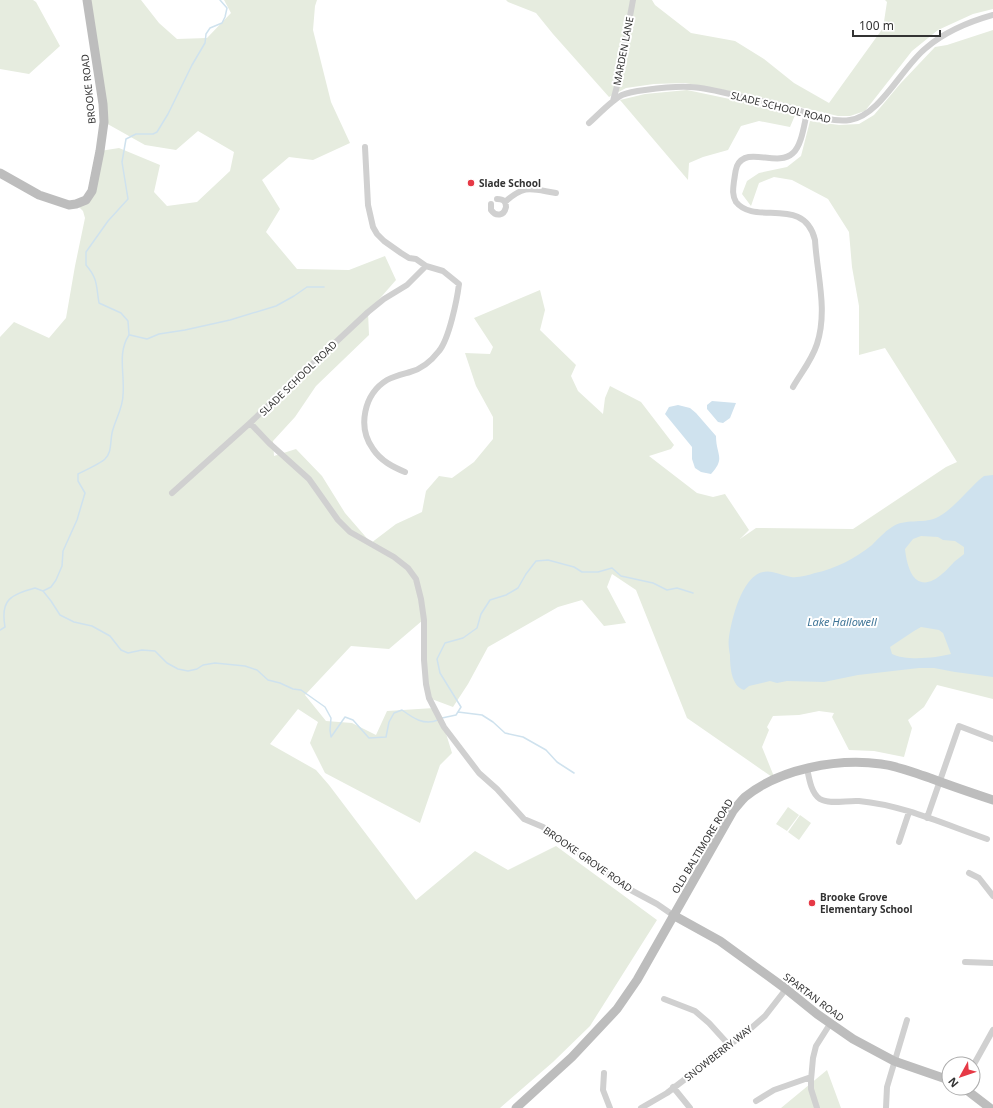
<svg xmlns="http://www.w3.org/2000/svg" width="993" height="1108" font-family="'Noto Sans',sans-serif">
	<style>
		.green { fill: #e6ecdf }
		.water { fill: #cfe2ee; fill-rule: evenodd }
		.lines { fill: none; stroke-linecap: round; stroke-linejoin: round }
		.stream { stroke: #cfe2ee; stroke-width: 1.5 }
		.street { stroke: #d0d0d0; stroke-width: 6 }
		.secondary { stroke: #bdbdbd; stroke-width: 9 }
		.poi-dot { fill: #e63946; stroke: #fff; stroke-width: 1.5 }
		.labels { text-anchor: middle; stroke-width: 4; stroke-linejoin: round; paint-order: stroke }
		.street-label { font-size: 10px; fill: #333; stroke: #fff }
		.poi-label { font-size: 10px; font-weight: bold; fill: #333; stroke: #fff; text-anchor: start }
		.water-label { font-size: 11px; font-style: italic; fill: #3f7597; stroke: #fff }
	</style>
	<rect width="100%" height="100%" fill="#fff"/>
	<path class="green" d="M0 0H33L36 2 60 46 29 74 0 69Z
		M87 0H141L159 23 177 39 207 38 231 13 224 0H317L315 6 313 30 331 102 350 143 313 160 289 157 262 180 280 209 266 232 297 269 349 270 385 256 396 280 368 312 369 335 316 386 295 417 273 441 274 456 296 449 322 476 345 513 371 543 396 524 422 512 426 491 439 476 452 478 474 462 493 439V417L476 386 465 353 490 354 493 347 474 318 540 290 545 310 540 330 576 365 571 376 578 391 603 414 605 398 610 386 641 402 674 445 671 449 649 456 697 493 713 497 725 494 749 530 740 539 756 528 853 529 946 467 957 462 885 348 859 355V306L852 267 849 232 828 199 792 180 774 177 759 183 751 206 742 194 747 181 759 173 787 167 801 156 810 121 839 125 859 124 874 115 900 84 935 47 947 45 993 30V699L937 685 924 707 908 720 912 728 904 757 874 751 849 750 832 717 834 713 819 711 799 715 773 716 767 727 769 730 762 747 775 779 687 718 636 590 612 574 607 587 626 623 604 626 582 600 558 607 488 647 468 684 453 707 429 698 423 620 389 649 351 646 305 695 326 721 352 723 376 735 387 711 434 708 444 727 452 753 440 765 420 823 325 773 310 743 318 722 298 709 270 744 316 770 329 785 416 900 475 851 508 870 556 846 657 920 590 1026 553 1062 500 1108H0V337L14 322 49 338 66 318 75 266 85 218 83 211 76 204 86 200 100 151 119 148 160 165 154 192 167 206 197 202 230 171 234 152 198 131 176 150 145 145 104 122Z
		M506 0H652L655 5 691 33 735 41 764 59 794 83 829 103 883 28 887 2 885 0H993V9L973 14 938 30 912 51 865 111 850 116H838L740 93 685 83 654 84 626 88 609 97 553 34 536 13 508 2Z
		M687 90 796 113 790 127 759 121 741 126 728 150 703 157 689 163 688 180 620 100 645 94Z
		M788 807 799 815 787 831 776 824Z
		M800 815 811 823 799 840 788 832Z
		M827 1070 841 1108H781Z"/>
	<path class="water" d="M712 401 736 403 730 418 723 423 718 422 707 409V405Z
		M678 405 690 408 696 413 716 436C716 455 726 458 711 474L701 472 695 468 692 459V447L665 414 669 407Z
		M993 475V677L955 672 934 668H919L858 675 824 682 787 681 777 683 770 681 749 686 744 690C731 686 730 666 730 655 729 650 728 643 729 637 732 618 740 586 756 575 768 567 779 575 791 577 799 578 808 575 815 573 835 569 856 558 872 545 878 539 884 532 892 527 905 518 922 524 936 518 949 513 968 490 979 480L984 476ZM921 536 938 537 943 540 955 541 964 547V554C961 557 957 559 954 562 945 572 926 593 913 576 908 568 906 558 905 549L913 539ZM921 627 939 630 943 633 951 654C936 658 906 661 892 654L890 647 914 631Z"/>
	<g class="lines">
		<path class="stream" d="M130 335 147 339 159 334 185 330 230 320 276 306 294 296 307 287H324
			M43 591 51 587 56 580 62 566 63 551 77 520 85 493 78 481V474C84 471 101 463 105 459 112 452 110 443 112 433 115 420 123 408 123 395 125 374 117 353 129 335L128 321 121 313 99 303C96 285 98 279 86 265V252L108 221 128 199 122 162 126 139 136 134H153L157 132 168 114 192 65 205 43 206 34 210 28 222 23 225 17 227 8 220 0
			M0 630 5 627C0 599 11 595 35 588L43 591 51 601 60 615 74 622 92 626 110 636 121 650 128 653 142 650 155 651 167 663 178 669 188 671 197 669 203 665 215 663 245 666 257 670 268 680 280 683 293 689 301 690 325 707 331 718 330 730 331 737 345 717 353 720 369 738 386 737 389 722 394 713 402 710C413 718 424 726 438 720
			M458 712 482 715 493 722 505 733 523 737 546 750 557 762 574 773
			M442 718 456 715 461 707 440 673 437 659 445 643 463 638 477 628 481 614 490 600 506 595 518 588 526 574 536 561 548 560 574 567 582 572H598L612 568 621 576 653 583 667 590 677 588 693 593"/>
		<path class="street" d="M613 101 617 86 633 0
			M589 123C598 115 612 100 622 95 629 92 637 91 645 90 660 88 675 86 690 87 707 88 722 92 738 96 755 99 772 103 788 107 808 113 830 123 850 120 880 116 902 67 926 48 946 31 968 22 993 15
			M365 147 368 205 373 227 377 234 384 241 401 253 409 258 416 259 426 266 443 271 459 284C457 300 449 339 439 351 432 360 422 369 410 372 403 374 394 376 387 380 364 394 357 427 373 449 381 461 393 467 405 472
			M505 202C525 184 531 189 556 193
			M491 204V210C496 217 504 216 506 207 506 201 503 199 497 199
			M793 387C801 373 812 360 817 344 828 310 817 275 815 240 804 195 755 226 736 202 732 195 733 189 734 181 735 176 735 171 737 166 747 145 777 168 793 153 802 145 804 124 807 113
			M250 423 269 443 309 479 338 520 350 532 394 557 408 568 416 579 421 599 424 620V660L426 684 429 698 444 727 479 773 497 789 524 819 543 827 627 888 657 904 673 915
			M172 493 250 423 290 385 368 312 384 299 407 285 426 266
			M807 768C809 778 811 793 820 799 830 805 847 800 859 801 903 805 946 825 987 839
			M927 818 959 726 993 739
			M899 842 909 812
			M969 873 979 878 993 896
			M965 962 993 963
			M664 999 695 1011 709 1023 729 1045
			M973 1066 993 1030
			M604 1073 603 1090 610 1108
			M673 1087 690 1108
			M756 1101 774 1090 811 1077
			M641 1108 667 1093 749 1030 765 1016 786 989
			M817 1108 811 1089V1080L813 1058 816 1046 830 1024
			M886 1108 887 1087 907 1020"/>
		<path class="secondary" d="M0 173 39 195 69 205 76 204 86 200 92 191 100 151 104 122 103 104 87 0
			M673 915 720 941 786 989 817 1014 853 1039 894 1061 949 1080
			M964 1088 990 1108
			M516 1108 572 1057 617 1009 637 980 733 811C737 806 741 801 745 797 779 769 837 758 881 764 898 766 914 773 930 778 951 786 972 793 993 800"/>
	</g>
	<g class="poi-dot">
		<circle cx="471" cy="183" r="4"/>
		<circle cx="812" cy="903" r="4"/>
	</g>
	<g class="labels">
		<g class="street-label">
			<text transform="translate(623 51) rotate(-79)" y="4">MARDEN LANE</text>
			<text transform="translate(88 89) rotate(-96)" y="4">BROOKE ROAD</text>
			<text transform="translate(781 107) rotate(14)" y="4">SLADE SCHOOL ROAD</text>
			<text transform="translate(298 378) rotate(-44)" y="4">SLADE SCHOOL ROAD</text>
			<text transform="translate(702 846) rotate(-59)" y="4">OLD BALTIMORE ROAD</text>
			<text transform="translate(588 859) rotate(35)" y="4">BROOKE GROVE ROAD</text>
			<text transform="translate(814 997) rotate(37)" y="4">SPARTAN ROAD</text>
			<text transform="translate(718 1053) rotate(-38)" y="4">SNOWBERRY WAY</text>
		</g>
		<g class="poi-label">
			<text x="479" y="187">Slade School</text>
			<text x="820" y="901">Brooke Grove<tspan x="820" dy="12">Elementary School</tspan></text>
		</g>
		<g class="water-label">
			<text x="842" y="626">Lake Hallowell</text>
		</g>
	</g>
	<g transform="translate(961 1076) rotate(230)"><circle r="19" fill="#ffffff" stroke="#adadad"/>
	<path d="M0-3L7 15L0 10L-7 15Z" fill="#e63946"/>
	<text y="-6" font-size="11" font-weight="bold" text-anchor="middle" fill="#333333">N</text>
	</g>
	<path d="M853 30v6h87v-6" fill="none" stroke="#333333" stroke-width="2"/>
	<text x="859" y="30" font-size="12" fill="#333333" stroke="#ffffff" stroke-width="3" paint-order="stroke">100 m</text>
</svg>
